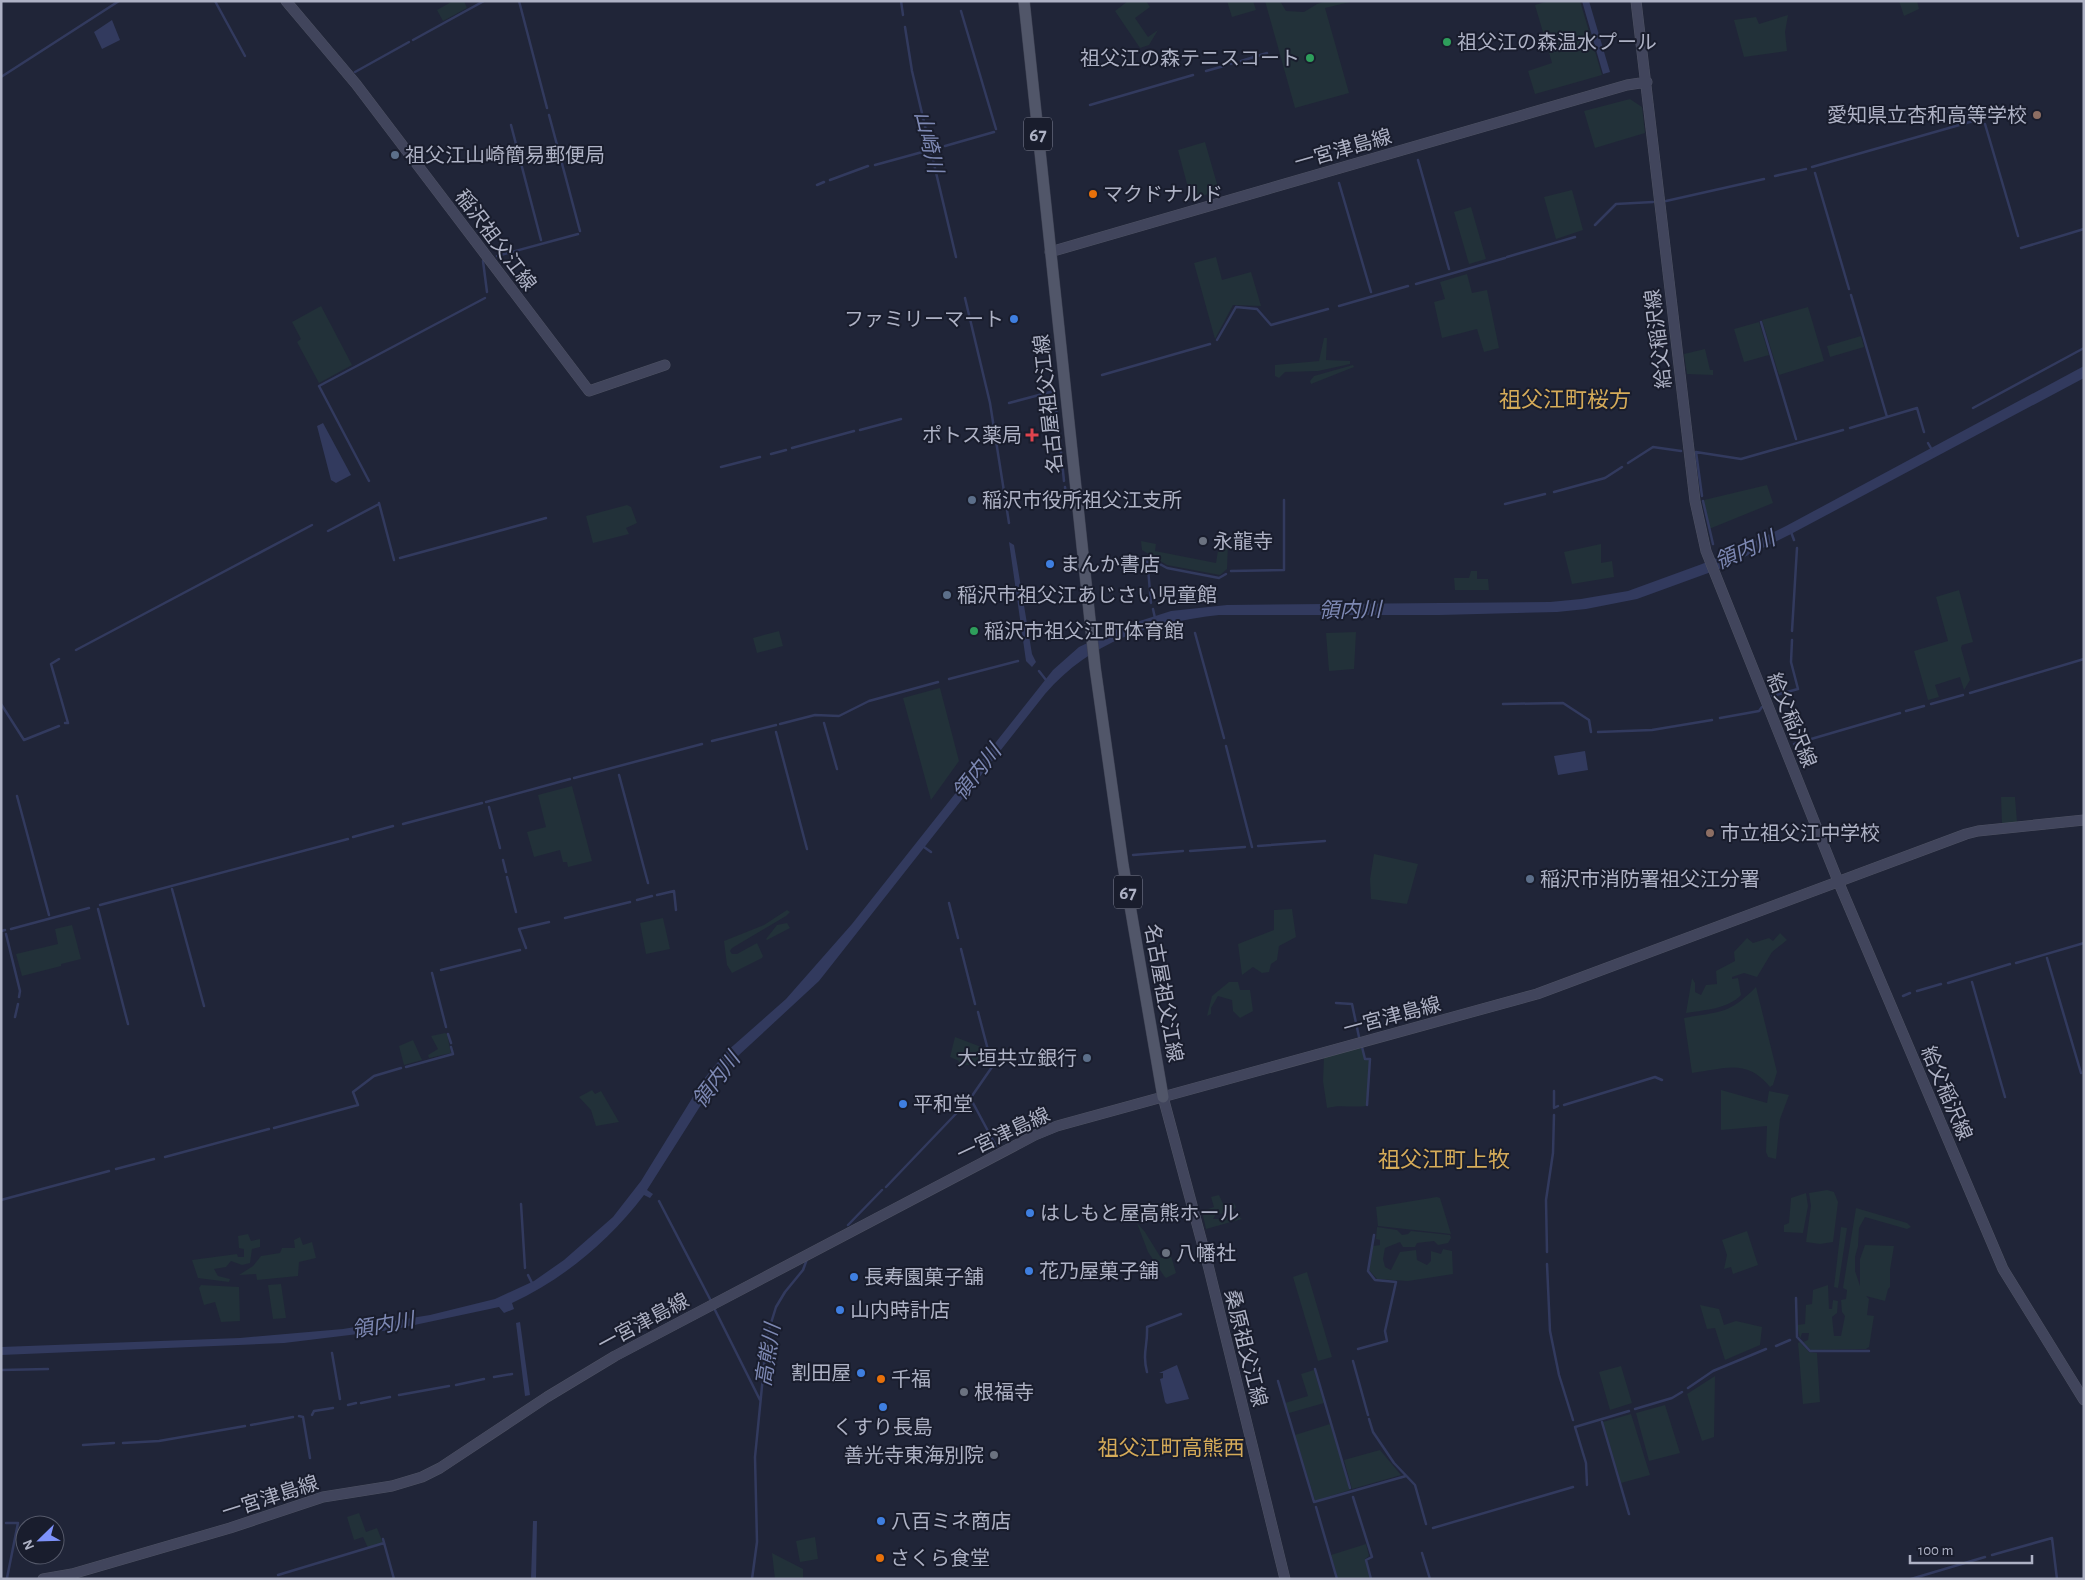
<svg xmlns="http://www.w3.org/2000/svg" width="2085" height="1580" font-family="'Alegreya Sans','Noto Sans JP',sans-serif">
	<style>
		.green { fill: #223139 }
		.water { fill: #323a5e }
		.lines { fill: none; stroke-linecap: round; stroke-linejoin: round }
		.stream { stroke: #323a5e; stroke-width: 2.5 }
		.secondary-casing { stroke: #4e5263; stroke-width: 11 }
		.primary-casing { stroke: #3d4152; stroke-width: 12 }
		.secondary { stroke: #41455c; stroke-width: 10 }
		.primary { stroke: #515669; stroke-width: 11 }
		.leisure-dot { fill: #2e9e5b; stroke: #191d2d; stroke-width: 2 }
		.education-dot { fill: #8d6e63; stroke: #191d2d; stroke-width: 2 }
		.service-dot { fill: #5c6f8a; stroke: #191d2d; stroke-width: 2 }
		.food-dot { fill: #e8710a; stroke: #191d2d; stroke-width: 2 }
		.shop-dot { fill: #3f7fe0; stroke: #191d2d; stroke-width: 2 }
		.health-dot { fill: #e0444e; stroke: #191d2d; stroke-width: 2 }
		.worship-dot { fill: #6b7280; stroke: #191d2d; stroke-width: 2 }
		.labels { text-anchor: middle; stroke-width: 4; stroke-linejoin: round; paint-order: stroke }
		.shield { fill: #191d2d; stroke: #818597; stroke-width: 1 }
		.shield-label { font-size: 19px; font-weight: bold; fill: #aeb2c5 }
		.poi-label { font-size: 20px; fill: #aeb2c5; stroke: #191d2d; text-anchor: start }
		.street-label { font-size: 20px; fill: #aeb2c5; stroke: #191d2d }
		.water-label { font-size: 21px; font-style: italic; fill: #7d88b3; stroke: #191d2d }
		.neighbourhood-label { font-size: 21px; fill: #d5ab59; stroke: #191d2d }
		.quarter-label { font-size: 22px; fill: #d5ab59; stroke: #191d2d }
	</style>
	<rect width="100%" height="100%" fill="#202538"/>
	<path class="green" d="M453 1H464L467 8 443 21 437 10Z
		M1128 1H1146L1150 7 1135 18 1148 37 1158 30 1149 45 1140 48 1115 11Z
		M1227 1H1253L1256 10 1232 17Z
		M1265 1H1280L1286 11 1304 12 1317 4 1327 1H1354L1325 8 1349 93 1295 108Z
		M1549 1H1580L1602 75 1535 94 1528 71 1552 63 1535 5Z
		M1899 1H1917L1919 9 1904 16Z
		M1788 15 1785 32 1787 51 1744 57 1734 20 1756 17 1759 24Z
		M1630 99 1642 107 1645 133 1595 148 1584 111Z
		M1205 142 1219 191 1191 199 1178 150Z
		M1572 190 1583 230 1556 239 1544 197Z
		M1471 207 1486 259 1469 264 1454 212Z
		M1216 257 1222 280 1251 272 1261 306 1233 305 1215 339 1194 263Z
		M1467 274 1472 293 1487 290 1499 348 1484 352 1477 329 1442 338 1434 302 1445 299 1440 282Z
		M321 306 352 365 319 383 297 342 301 339 292 322Z
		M1808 307 1824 361 1779 375 1762 320Z
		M1759 322 1769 355 1744 362 1734 329Z
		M1861 336 1864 347 1830 357 1827 346Z
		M1324 338H1327L1326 360 1350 361V364L1318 371 1285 372 1279 378 1275 376V365L1319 361Z
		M1705 349 1710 370H1713V375L1687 374 1684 354Z
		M1353 365 1354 367 1311 384 1310 381 1314 376Z
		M1767 485 1773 503 1709 529 1704 500Z
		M627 505 631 507 637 523 626 528 629 534 593 543 586 516Z
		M1141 541 1156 544 1155 551 1216 563 1219 544 1228 545 1227 569 1220 575 1167 565 1142 550Z
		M1601 544V563L1612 561 1614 577 1572 584 1564 552Z
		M1471 571H1477V579H1488L1489 590H1455L1454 578H1469Z
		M1959 590 1973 642 1962 645 1961 648 1970 680 1964 690 1960 677 1935 685 1939 697 1928 700 1914 651 1948 641 1936 597Z
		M779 631 783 646 757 653 753 638Z
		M1356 632 1354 669 1329 671 1326 633Z
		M940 688 959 761 931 800 903 698Z
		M572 786 592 861 568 867 567 862H563L560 850 534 857 527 832 546 827 538 795Z
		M2001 797H2015L2017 822 2002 824Z
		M1374 854 1418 864 1407 904 1371 899 1370 879Z
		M1292 909 1296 937 1279 946 1277 960 1271 964 1269 972 1262 973 1253 967 1242 975 1238 944 1274 930V910Z
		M787 910 790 912 786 916 732 948 730 951 732 954H737L757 943 763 956 762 958 732 973 727 965 724 941 764 925Z
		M663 918 670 949 646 954 640 923Z
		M787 923 790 928 767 940 766 939 777 925Z
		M72 925 81 959 61 964V966L22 976 16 954 58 944 55 929Z
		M1780 933 1787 940 1772 952 1757 977 1744 973 1732 977V979L1738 978 1741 995C1728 1009 1704 1010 1686 1013L1692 978 1695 983V992L1701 995 1706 985 1717 984 1716 971 1735 961 1734 952 1747 938 1753 943 1769 938 1773 941Z
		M1229 982H1238L1240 990H1250L1253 1011 1240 1018 1233 1011 1232 1000 1218 996 1211 1008V1014L1207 1016 1212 996Z
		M1756 987 1777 1072 1773 1085 1770 1087C1746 1058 1726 1069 1692 1073L1684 1018C1721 1011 1728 1015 1756 987Z
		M445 1033 447 1034 451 1053 429 1058 428 1055 438 1049 431 1036Z
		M955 1037 984 1048 975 1065H958L959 1061 950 1057Z
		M413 1040 422 1060 404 1065 399 1046Z
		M1361 1047 1365 1060 1370 1059 1366 1106C1352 1108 1340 1104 1327 1108L1323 1081 1324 1057Z
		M592 1090 595 1094 601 1091 619 1122 596 1126 591 1110 579 1097Z
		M1721 1090 1767 1103 1769 1091 1789 1095 1780 1119 1776 1159 1768 1157 1766 1152 1767 1126 1721 1130Z
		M1827 1190 1834 1192 1838 1202 1833 1242 1820 1244 1806 1242 1811 1206 1809 1193Z
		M1806 1193 1808 1206 1803 1233 1784 1232V1225L1789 1223 1791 1198Z
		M1219 1195 1224 1206 1234 1203 1236 1207 1231 1213 1216 1214 1213 1219H1225L1237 1215 1242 1219 1206 1229 1202 1211 1214 1207 1211 1197Z
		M1437 1197 1440 1198 1451 1234 1378 1226 1376 1207Z
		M1856 1208 1907 1223 1911 1227 1907 1229 1865 1217 1859 1228 1858 1246 1855 1257V1271L1860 1286V1259L1865 1245 1894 1246 1890 1270V1287L1888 1289 1885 1301 1866 1296 1869 1299 1867 1315 1874 1316 1869 1347 1866 1349 1811 1350 1803 1342 1808 1340 1809 1333H1802L1800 1339 1797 1325 1805 1324 1806 1305 1812 1304 1813 1290 1828 1285 1829 1309H1832L1833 1300 1838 1301 1837 1313 1832 1317 1834 1336H1841L1845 1316 1842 1312 1841 1300 1846 1299 1847 1290 1843 1288Z
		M1137 1223 1145 1232 1161 1258 1171 1256 1176 1273 1166 1278 1164 1276 1148 1252Z
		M1377 1227 1397 1230 1402 1235 1408 1234 1411 1231 1450 1235 1451 1238 1448 1243 1438 1245 1434 1241 1417 1243 1415 1247H1403L1400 1242 1385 1248 1383 1259 1385 1267 1391 1270 1400 1252 1416 1250 1417 1260 1427 1265 1431 1261V1251L1441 1254 1443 1249 1452 1251 1453 1274 1408 1281 1377 1279 1369 1270 1373 1246 1380 1245V1240L1376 1239Z
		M1841 1227 1847 1228 1838 1288 1834 1287Z
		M1747 1231 1758 1265 1733 1274 1731 1267 1724 1269 1727 1255 1722 1240Z
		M248 1234 251 1241 260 1239V1247L252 1249 250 1263 242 1265 231 1261 226 1267 214 1269 218 1276 230 1279 229 1282 198 1278 192 1260 237 1254 238 1257H244V1249L239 1248 238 1236Z
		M300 1237 303 1245 312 1242 316 1258 299 1262 298 1276 257 1280 256 1274 239 1275 253 1266 261 1256 280 1253 282 1248H295L294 1240Z
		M1307 1272 1332 1357 1318 1361 1293 1277Z
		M281 1284 286 1318 273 1319 268 1285Z
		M201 1285 239 1287 240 1321 221 1322 215 1302 204 1305 199 1288Z
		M1700 1305 1719 1309 1724 1325 1736 1321 1762 1327 1760 1345 1725 1360 1715 1328 1707 1329Z
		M1800 1342 1809 1352 1817 1353 1820 1402 1803 1404 1798 1343Z
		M1621 1366 1632 1403 1610 1410 1599 1372Z
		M1314 1370 1324 1403 1289 1413 1285 1403 1308 1396 1301 1374Z
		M1715 1376 1714 1437 1702 1441 1687 1394Z
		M1665 1405 1680 1453 1649 1461 1636 1413Z
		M1631 1414 1650 1475 1621 1483 1603 1422Z
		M1330 1424 1350 1490 1315 1501 1295 1435Z
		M1380 1450 1401 1475 1352 1489 1344 1460Z
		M359 1513 366 1532 377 1528 383 1543 368 1548 363 1537 354 1540 347 1517Z
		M815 1537 818 1559 800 1562 796 1541Z
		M1366 1544 1369 1556 1365 1559 1370 1579H1338L1331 1555Z
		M772 1553 803 1569V1579H775Z"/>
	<path class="water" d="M1582 1H1589L1610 72 1603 74Z
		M112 20 120 40 102 49 94 32Z
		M2084 366V378L1791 534 1722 568 1637 599 1586 609 1557 612 1440 615H1219C1150 623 1092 640 1045 694L819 981 739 1055 718 1078 647 1190 653 1194 650 1198 644 1195C609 1241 565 1278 512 1303L514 1309 504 1313 499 1307 391 1330 284 1343 1 1355V1347L240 1338 343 1329 430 1315 495 1299 534 1281 564 1260 613 1217 641 1181 704 1079 726 1052 786 999 852 924 1053 670 1079 647 1121 627 1171 611 1227 605 1550 602 1581 599 1628 591 1702 564 1741 548 1786 526Z
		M323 423 351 475 336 483 331 480 317 426Z
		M1009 542 1014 545 1032 654 1036 662 1032 667 1026 661Z
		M1585 751 1588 770 1558 775 1554 756Z
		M520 1322 530 1395 525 1396 516 1323Z
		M1177 1365 1189 1399 1167 1404 1165 1402 1160 1379 1163 1378V1373H1159Z
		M533 1521H537L536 1579H531Z"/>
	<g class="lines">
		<path class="stream" d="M215 1 245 56
			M519 1 547 108
			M901 1 903 15
			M961 11 996 129
			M905 27 912 71 956 257
			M413 40 484 1
			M1241 61 1267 53
			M1231 64 1235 62
			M1206 71 1224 66
			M355 72 409 42
			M1 77 119 1
			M1090 105 1193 75
			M549 115 580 231
			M1985 124 2018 236
			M511 125 541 240
			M945 146 994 132
			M1418 160 1449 269
			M875 165 926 151
			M1812 167 1984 118
			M1815 173 1849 289
			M1775 176 1806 169
			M830 180 868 166
			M1339 183 1371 292
			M817 185 824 182
			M1666 201 1764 179
			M1595 225 1616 204 1653 202
			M2021 248 2084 229
			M497 256 578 234
			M1507 257 1575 237
			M483 261 487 292
			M1416 284 1505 258
			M1851 295 1887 417
			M965 298 990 403 1009 523
			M1339 306 1408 286
			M1761 322 1796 439
			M1217 340 1236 307 1257 309 1271 325 1328 309
			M1102 375 1210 344
			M1009 403 1054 391 1059 433
			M1973 408 2084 348
			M1850 428 1917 408 1924 432
			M860 430 901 419
			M1060 439 1061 446
			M1928 443 1932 450
			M792 448 854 431
			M1061 452 1064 481
			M771 454 786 450
			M1628 463 1653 447 1681 451
			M721 467 760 457
			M369 481 319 386 485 298
			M1065 487 1066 496
			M1554 492 1605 478 1622 467
			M1702 496 1696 452 1741 459 1843 430
			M1703 501 1713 544
			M379 503 394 560
			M1505 504 1545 494
			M328 531 379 504
			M1791 532 1794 540
			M400 558 546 518
			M1231 571 1284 570V500
			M1151 603 1147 557 1167 568 1219 578 1226 574
			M1153 609 1155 618
			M1792 631 1797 548
			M1195 633 1224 738
			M76 650 312 525
			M59 659 51 664 68 723H65
			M1039 671 1046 680
			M949 679 1018 661
			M1970 693 2084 659
			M1772 696 1798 689 1791 662 1792 640
			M1 704 24 740 59 726
			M1503 704 1563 703 1589 720 1591 732
			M1931 704 1963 695
			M1906 711 1924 706
			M1720 718 1759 711 1762 707
			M824 723 837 769
			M780 724 815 715 839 716 869 701 938 682
			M776 732 807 849
			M1598 732 1652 730 1712 720
			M712 741 776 725
			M1794 744 1900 713
			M1226 746 1252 847
			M619 775 648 883
			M574 778 702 744
			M17 796 49 915
			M486 802 570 779
			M489 807 500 848
			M403 824 482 803
			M353 837 393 826
			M1258 846 1325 841
			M924 847 931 852
			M1190 851 1245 847
			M1133 855 1183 851
			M503 860 506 872
			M507 877 516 912
			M172 889 204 1006
			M657 895 674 891 676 910
			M637 900 652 896
			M949 903 958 938
			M100 905 348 839
			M98 909 128 1024
			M565 918 630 902
			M11 929 89 908
			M1 931 5 930
			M6 934 20 991 19 997
			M526 948 519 929 549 922
			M961 949 975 1004
			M2047 958 2081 1073
			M2016 963 2084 943
			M441 970 520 950
			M432 973 446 1027
			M1972 982 2005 1097
			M1948 983 2010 964
			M1917 991 1941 984
			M1903 996 1910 993
			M1336 1003 1352 1004 1359 1037
			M978 1012 988 1050
			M15 1017 18 1004
			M448 1034 451 1043
			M1362 1047 1365 1059H1370L1367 1105
			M406 1067 453 1054 451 1047
			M1554 1091V1108L1558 1106
			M972 1096 992 1067 989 1054
			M973 1103 996 1146
			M1564 1105 1655 1077 1662 1080
			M274 1128 358 1105 353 1092 374 1076 401 1068
			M165 1157 269 1129
			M116 1169 154 1159
			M886 1187 970 1099
			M1 1200 109 1171
			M659 1201 711 1301
			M521 1204 525 1268
			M848 1225 882 1190
			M1547 1252 1546 1200 1553 1153 1554 1115
			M1547 1264 1550 1331 1559 1375 1573 1420
			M528 1275 532 1283
			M1796 1298 1797 1337 1810 1351H1869
			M713 1306 760 1400
			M1776 1346 1790 1340
			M1358 1349 1387 1341 1385 1331 1396 1282 1375 1280 1368 1271 1374 1235
			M332 1353 340 1399
			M1353 1361 1368 1415
			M1315 1369 1350 1488
			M1 1370 48 1369
			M1147 1372C1142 1352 1148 1346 1147 1327L1181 1314
			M494 1377 512 1374
			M1278 1381 1314 1502 1406 1476
			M456 1385 484 1379
			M1688 1388 1713 1371 1766 1349
			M399 1395 449 1386
			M361 1403 390 1397
			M348 1405 356 1403
			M1635 1409 1672 1398 1682 1392
			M312 1415 314 1411 333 1408
			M299 1416 303 1417 310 1458
			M1369 1419 1373 1432 1394 1463 1415 1485 1426 1524
			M1602 1422 1629 1514
			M251 1425 293 1417
			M123 1443 159 1441 245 1426
			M83 1445 114 1443
			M1587 1485 1586 1463 1575 1427 1629 1411
			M1353 1497 1372 1557 1366 1560 1371 1579
			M1316 1507 1337 1579
			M6 1523H18L7 1578
			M1433 1528 1573 1487
			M383 1539 394 1579
			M1422 1553 1430 1579
			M1992 1555 2052 1538 2057 1579
			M278 1575 384 1543
			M76 1579V1578
			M752 1579 757 1542 755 1457 767 1336 776 1307 785 1292 803 1270 807 1259
			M1911 1579 1985 1557"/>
		<g class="secondary-casing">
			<path id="secondary" d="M286 1 356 84 589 391 665 365
				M1636 1 1695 501 1706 551 1838 881 2003 1269 2084 1400
				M1050 252 1627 85 1647 82
				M1163 1097 1208 1265 1285 1579
				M43 1579 72 1574 230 1528 323 1497 392 1486 422 1477 440 1468 547 1397 615 1356 1035 1135 1057 1126 1537 994 1966 834 1978 831 2084 820"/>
		</g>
		<g class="primary-casing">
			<path id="primary" d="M1024 1 1095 667 1123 865 1163 1097"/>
		</g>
		<use href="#secondary" class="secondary"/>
		<use href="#primary" class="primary"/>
	</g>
	<g class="leisure-dot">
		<circle cx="1447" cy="42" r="5"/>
		<circle cx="1310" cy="58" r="5"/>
		<circle cx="974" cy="631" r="5"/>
	</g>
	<g class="education-dot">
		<circle cx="2037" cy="115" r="5"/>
		<circle cx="1710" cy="833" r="5"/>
	</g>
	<g class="service-dot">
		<circle cx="395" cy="155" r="5"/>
		<circle cx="972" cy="500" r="5"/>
		<circle cx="947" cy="595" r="5"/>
		<circle cx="1530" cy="879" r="5"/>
		<circle cx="1087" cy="1058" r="5"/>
	</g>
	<g class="food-dot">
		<circle cx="1093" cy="194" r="5"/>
		<circle cx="881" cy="1379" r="5"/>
		<circle cx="880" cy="1558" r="5"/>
	</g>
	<g class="shop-dot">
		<circle cx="1014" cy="319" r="5"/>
		<circle cx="1050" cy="564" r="5"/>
		<circle cx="903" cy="1104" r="5"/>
		<circle cx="1030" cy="1213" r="5"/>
		<circle cx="1029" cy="1271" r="5"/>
		<circle cx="854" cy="1277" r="5"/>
		<circle cx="840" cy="1310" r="5"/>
		<circle cx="861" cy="1373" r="5"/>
		<circle cx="883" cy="1407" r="5"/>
		<circle cx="881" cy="1521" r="5"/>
	</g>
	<path class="health-dot" d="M1029.5 427.5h5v5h5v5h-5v5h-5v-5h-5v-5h5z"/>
	<g class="worship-dot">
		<circle cx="1203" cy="541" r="5"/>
		<circle cx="1166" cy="1253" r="5"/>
		<circle cx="964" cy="1392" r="5"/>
		<circle cx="994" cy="1455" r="5"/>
	</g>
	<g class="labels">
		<g class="shield">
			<rect x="1024" y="117.5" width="28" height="33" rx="4"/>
			<rect x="1114" y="875.5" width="28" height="33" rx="4"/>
		</g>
		<g class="shield-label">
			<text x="1038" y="141">67</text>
			<text x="1128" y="899">67</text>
		</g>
		<g class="poi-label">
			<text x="1457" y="49">祖父江の森温水プール</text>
			<text x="1300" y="65" text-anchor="end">祖父江の森テニスコート</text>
			<text x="2027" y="122" text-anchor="end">愛知県立杏和高等学校</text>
			<text x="405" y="162">祖父江山崎簡易郵便局</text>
			<text x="1103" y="201">マクドナルド</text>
			<text x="1004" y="326" text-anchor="end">ファミリーマート</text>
			<text x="1022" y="442" text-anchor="end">ポトス薬局</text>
			<text x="982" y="507">稲沢市役所祖父江支所</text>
			<text x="1213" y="548">永龍寺</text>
			<text x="1060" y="571">まんか書店</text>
			<text x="957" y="602">稲沢市祖父江あじさい児童館</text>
			<text x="984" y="638">稲沢市祖父江町体育館</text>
			<text x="1720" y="840">市立祖父江中学校</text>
			<text x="1540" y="886">稲沢市消防署祖父江分署</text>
			<text x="1077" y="1065" text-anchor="end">大垣共立銀行</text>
			<text x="913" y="1111">平和堂</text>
			<text x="1040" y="1220">はしもと屋高熊ホール</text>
			<text x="1176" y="1260">八幡社</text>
			<text x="1039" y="1278">花乃屋菓子舗</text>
			<text x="864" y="1284">長寿園菓子舗</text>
			<text x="850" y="1317">山内時計店</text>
			<text x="851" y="1380" text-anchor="end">割田屋</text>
			<text x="891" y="1386">千福</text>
			<text x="974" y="1399">根福寺</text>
			<text x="883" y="1434" text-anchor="middle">くすり長島</text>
			<text x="984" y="1462" text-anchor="end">善光寺東海別院</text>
			<text x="891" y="1528">八百ミネ商店</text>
			<text x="890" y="1565">さくら食堂</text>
		</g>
		<g class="street-label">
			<text transform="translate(1343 149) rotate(-16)" y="7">一宮津島線</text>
			<text transform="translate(496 240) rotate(53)" y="7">稲沢祖父江線</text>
			<text transform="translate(1658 339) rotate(-97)" y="7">給父稲沢線</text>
			<text transform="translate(1048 404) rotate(-96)" y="7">名古屋祖父江線</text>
			<text transform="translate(1792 720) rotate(68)" y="7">給父稲沢線</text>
			<text transform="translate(1164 993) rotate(80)" y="7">名古屋祖父江線</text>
			<text transform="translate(1392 1016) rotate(-15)" y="7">一宮津島線</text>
			<text transform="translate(1947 1093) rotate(67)" y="7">給父稲沢線</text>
			<text transform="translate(1003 1134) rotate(-25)" y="7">一宮津島線</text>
			<text transform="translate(643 1322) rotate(-28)" y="7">一宮津島線</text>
			<text transform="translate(1246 1348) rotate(76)" y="7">桑原祖父江線</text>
			<text transform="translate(270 1497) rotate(-18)" y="7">一宮津島線</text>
		</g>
		<g class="water-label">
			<text transform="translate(929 142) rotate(77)" y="7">山崎川</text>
			<text transform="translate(1745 550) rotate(-24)" y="7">領内川</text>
			<text transform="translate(1350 610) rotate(-1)" y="7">領内川</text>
			<text transform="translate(977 772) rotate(-52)" y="7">領内川</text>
			<text transform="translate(716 1080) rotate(-53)" y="7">領内川</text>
			<text transform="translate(383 1325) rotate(-10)" y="7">領内川</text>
			<text transform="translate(768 1355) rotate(-81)" y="7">高熊川</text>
		</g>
		<g class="neighbourhood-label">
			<text x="1171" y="1455">祖父江町高熊西</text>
		</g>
		<g class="quarter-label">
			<text x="1565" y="407">祖父江町桜方</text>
			<text x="1444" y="1167">祖父江町上牧</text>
		</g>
	</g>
	<rect width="2085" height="1580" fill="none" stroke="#aeb2c5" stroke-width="5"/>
	<g transform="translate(40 1540) rotate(247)"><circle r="24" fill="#191d2d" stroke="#55596a"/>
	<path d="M0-4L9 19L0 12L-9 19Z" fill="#7e92fa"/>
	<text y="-8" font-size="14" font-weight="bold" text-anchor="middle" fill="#aeb2c5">N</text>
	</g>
	<path d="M1910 1555v8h122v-8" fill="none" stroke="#aeb2c5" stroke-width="2.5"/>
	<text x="1918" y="1555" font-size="15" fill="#aeb2c5" stroke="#191d2d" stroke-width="4" paint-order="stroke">100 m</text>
</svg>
